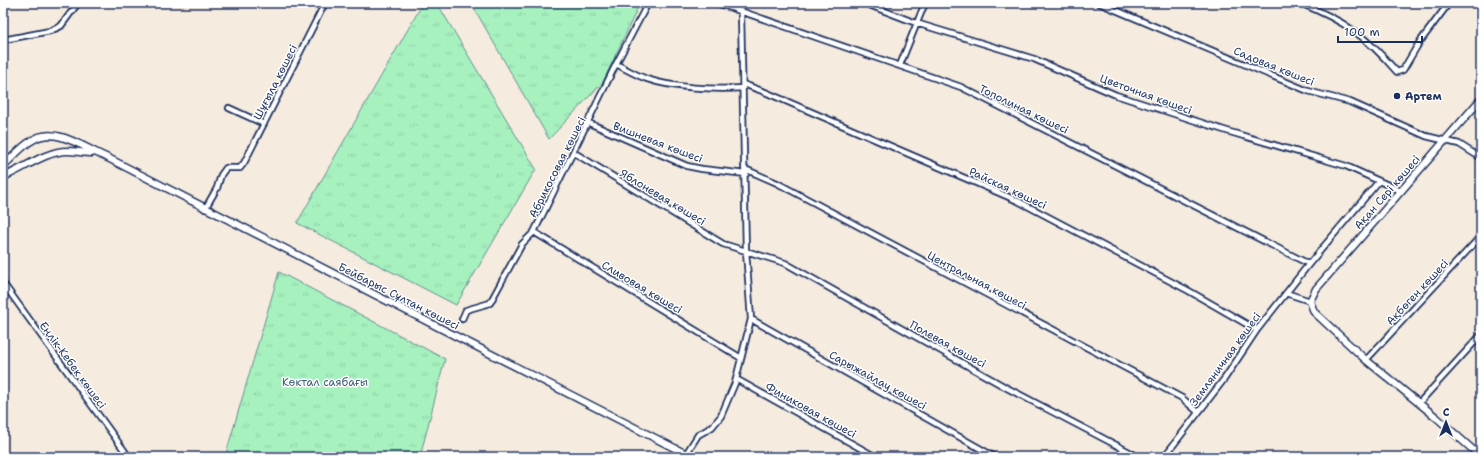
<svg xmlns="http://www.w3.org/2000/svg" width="1484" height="460" font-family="'Shantell Sans',sans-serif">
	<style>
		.park { fill: url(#park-tufts); stroke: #61908e }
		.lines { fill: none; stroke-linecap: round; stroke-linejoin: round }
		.street-casing { stroke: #1b2f5e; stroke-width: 8 }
		.secondary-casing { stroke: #1b2f5e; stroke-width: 9 }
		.street { stroke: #fff; stroke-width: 4.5 }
		.secondary { stroke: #fff; stroke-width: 6 }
		.poi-dot { fill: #1b2f5e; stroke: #fff; stroke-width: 1.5 }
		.labels { text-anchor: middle; stroke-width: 3; stroke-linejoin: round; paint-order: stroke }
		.street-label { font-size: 11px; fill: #1b2f5e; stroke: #fff }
		.poi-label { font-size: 11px; font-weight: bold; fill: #1b2f5e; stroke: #fff; text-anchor: start }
		.park-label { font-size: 11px; fill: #3e6076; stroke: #fff }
	</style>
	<defs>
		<pattern id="park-tufts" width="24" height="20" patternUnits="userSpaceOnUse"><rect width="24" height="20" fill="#a7f1bf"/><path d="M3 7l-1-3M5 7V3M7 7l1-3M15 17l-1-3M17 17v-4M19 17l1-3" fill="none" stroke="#8fcfa7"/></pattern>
	</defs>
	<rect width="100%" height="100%" fill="#f5ebde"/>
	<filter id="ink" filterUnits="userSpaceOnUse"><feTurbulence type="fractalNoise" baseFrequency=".025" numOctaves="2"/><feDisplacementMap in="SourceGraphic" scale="8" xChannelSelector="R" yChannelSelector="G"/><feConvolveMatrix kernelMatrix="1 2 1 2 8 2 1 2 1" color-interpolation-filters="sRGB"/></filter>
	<g filter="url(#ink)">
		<path class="park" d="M423 3H437L536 169 456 305 297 223Z
			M471 3H640L603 82 549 139Z
			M279 272 445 359 420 457H225Z"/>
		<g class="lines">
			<g class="street-casing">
				<path id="street" d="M717 3 961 87 1309 264
					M864 3 916 23 1034 59 1116 95 1230 132 1346 166 1401 191
					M1099 3 1308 91 1350 102 1426 136 1459 144 1481 158
					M1300 3C1345 21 1366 36 1397 72L1403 70 1419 43 1449 3
					M3 40 50 31 61 26 78 3
					M616 64C626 69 636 75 647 79 673 88 715 90 743 88
					M900 65 925 3
					M743 84 765 92 1018 201 1189 291 1257 330
					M229 108 264 124
					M589 123 687 166 702 169 746 174
					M573 152 723 244 785 263 1007 388 1139 457
					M745 169 777 183 1182 398 1198 412
					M205 209 217 188 221 175 226 168H240L244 163 325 3
					M534 232 741 358
					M3 283 129 457
					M1286 293 1310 301
					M462 319 466 310 490 303 522 244 534 232 616 64 648 3
					M751 319 995 457
					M1366 360 1481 236
					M736 379 876 457
					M1419 403 1481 335
					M686 454 698 435 712 427 721 416 735 383 751 319 746 251 741 13
					M1164 457 1225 378 1257 330 1309 264 1379 181"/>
			</g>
			<g class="secondary-casing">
				<path id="secondary" d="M1481 99 1316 289 1310 301 1314 312 1366 360 1436 417 1481 457
					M3 166C12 158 21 147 31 141 55 124 85 149 108 158L692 457
					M3 177C23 169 46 151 67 151 75 151 84 153 92 153"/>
			</g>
			<use href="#street" class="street"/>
			<use href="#secondary" class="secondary"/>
		</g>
	</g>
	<circle class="poi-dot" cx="1397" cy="96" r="4"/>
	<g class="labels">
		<g class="street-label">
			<text transform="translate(1274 66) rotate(22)" y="4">Садовая көшесі</text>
			<text transform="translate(275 82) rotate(-63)" y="4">Шұғыла көшесі</text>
			<text transform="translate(1146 94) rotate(20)" y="4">Цветочная көшесі</text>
			<text transform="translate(1024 109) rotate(26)" y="4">Тополиная көшесі</text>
			<text transform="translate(658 142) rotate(21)" y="4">Вишневая көшесі</text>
			<text transform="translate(557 167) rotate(-63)" y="4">Абрикосовая көшесі</text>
			<text transform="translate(1008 188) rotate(25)" y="4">Райская көшесі</text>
			<text transform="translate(1387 192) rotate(-49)" y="4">Ақан Сері көшесі</text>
			<text transform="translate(663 197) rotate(31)" y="4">Яблоневая көшесі</text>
			<text transform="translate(977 280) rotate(28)" y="4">Центральная көшесі</text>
			<text transform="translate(642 287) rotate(31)" y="4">Сливовая көшесі</text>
			<text transform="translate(1417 292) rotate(-47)" y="4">Ақбөген көшесі</text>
			<text transform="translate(399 296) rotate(27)" y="4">Бейбарыс Сұлтан көшесі</text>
			<text transform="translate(948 344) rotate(29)" y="4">Полевая көшесі</text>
			<text transform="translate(1225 359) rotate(-54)" y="4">Земляничная көшесі</text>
			<text transform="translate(73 365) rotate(54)" y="4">Еңлік-Кебек көшесі</text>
			<text transform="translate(878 380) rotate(29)" y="4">Сарыжайлау көшесі</text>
			<text transform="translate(811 410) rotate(29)" y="4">Финиковая көшесі</text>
		</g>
		<g class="poi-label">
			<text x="1405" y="100">Артем</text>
		</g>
		<g class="park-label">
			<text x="325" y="386">Көктал саябағы</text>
		</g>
	</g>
	<rect width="1484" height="460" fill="none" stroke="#fff" stroke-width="16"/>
	<rect x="8" y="8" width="1468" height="444" fill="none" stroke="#1b2f5e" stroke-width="1.5" filter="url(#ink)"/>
	<g transform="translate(1446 422)" stroke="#ffffff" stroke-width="3" paint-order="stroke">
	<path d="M0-3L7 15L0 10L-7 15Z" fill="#1b2f5e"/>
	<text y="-6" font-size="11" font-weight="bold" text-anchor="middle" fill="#1b2f5e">С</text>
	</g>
	<path d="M1338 36v6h84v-6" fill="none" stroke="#1b2f5e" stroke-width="2"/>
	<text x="1344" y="36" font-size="12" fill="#1b2f5e" stroke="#ffffff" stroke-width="3" paint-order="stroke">100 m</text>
</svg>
